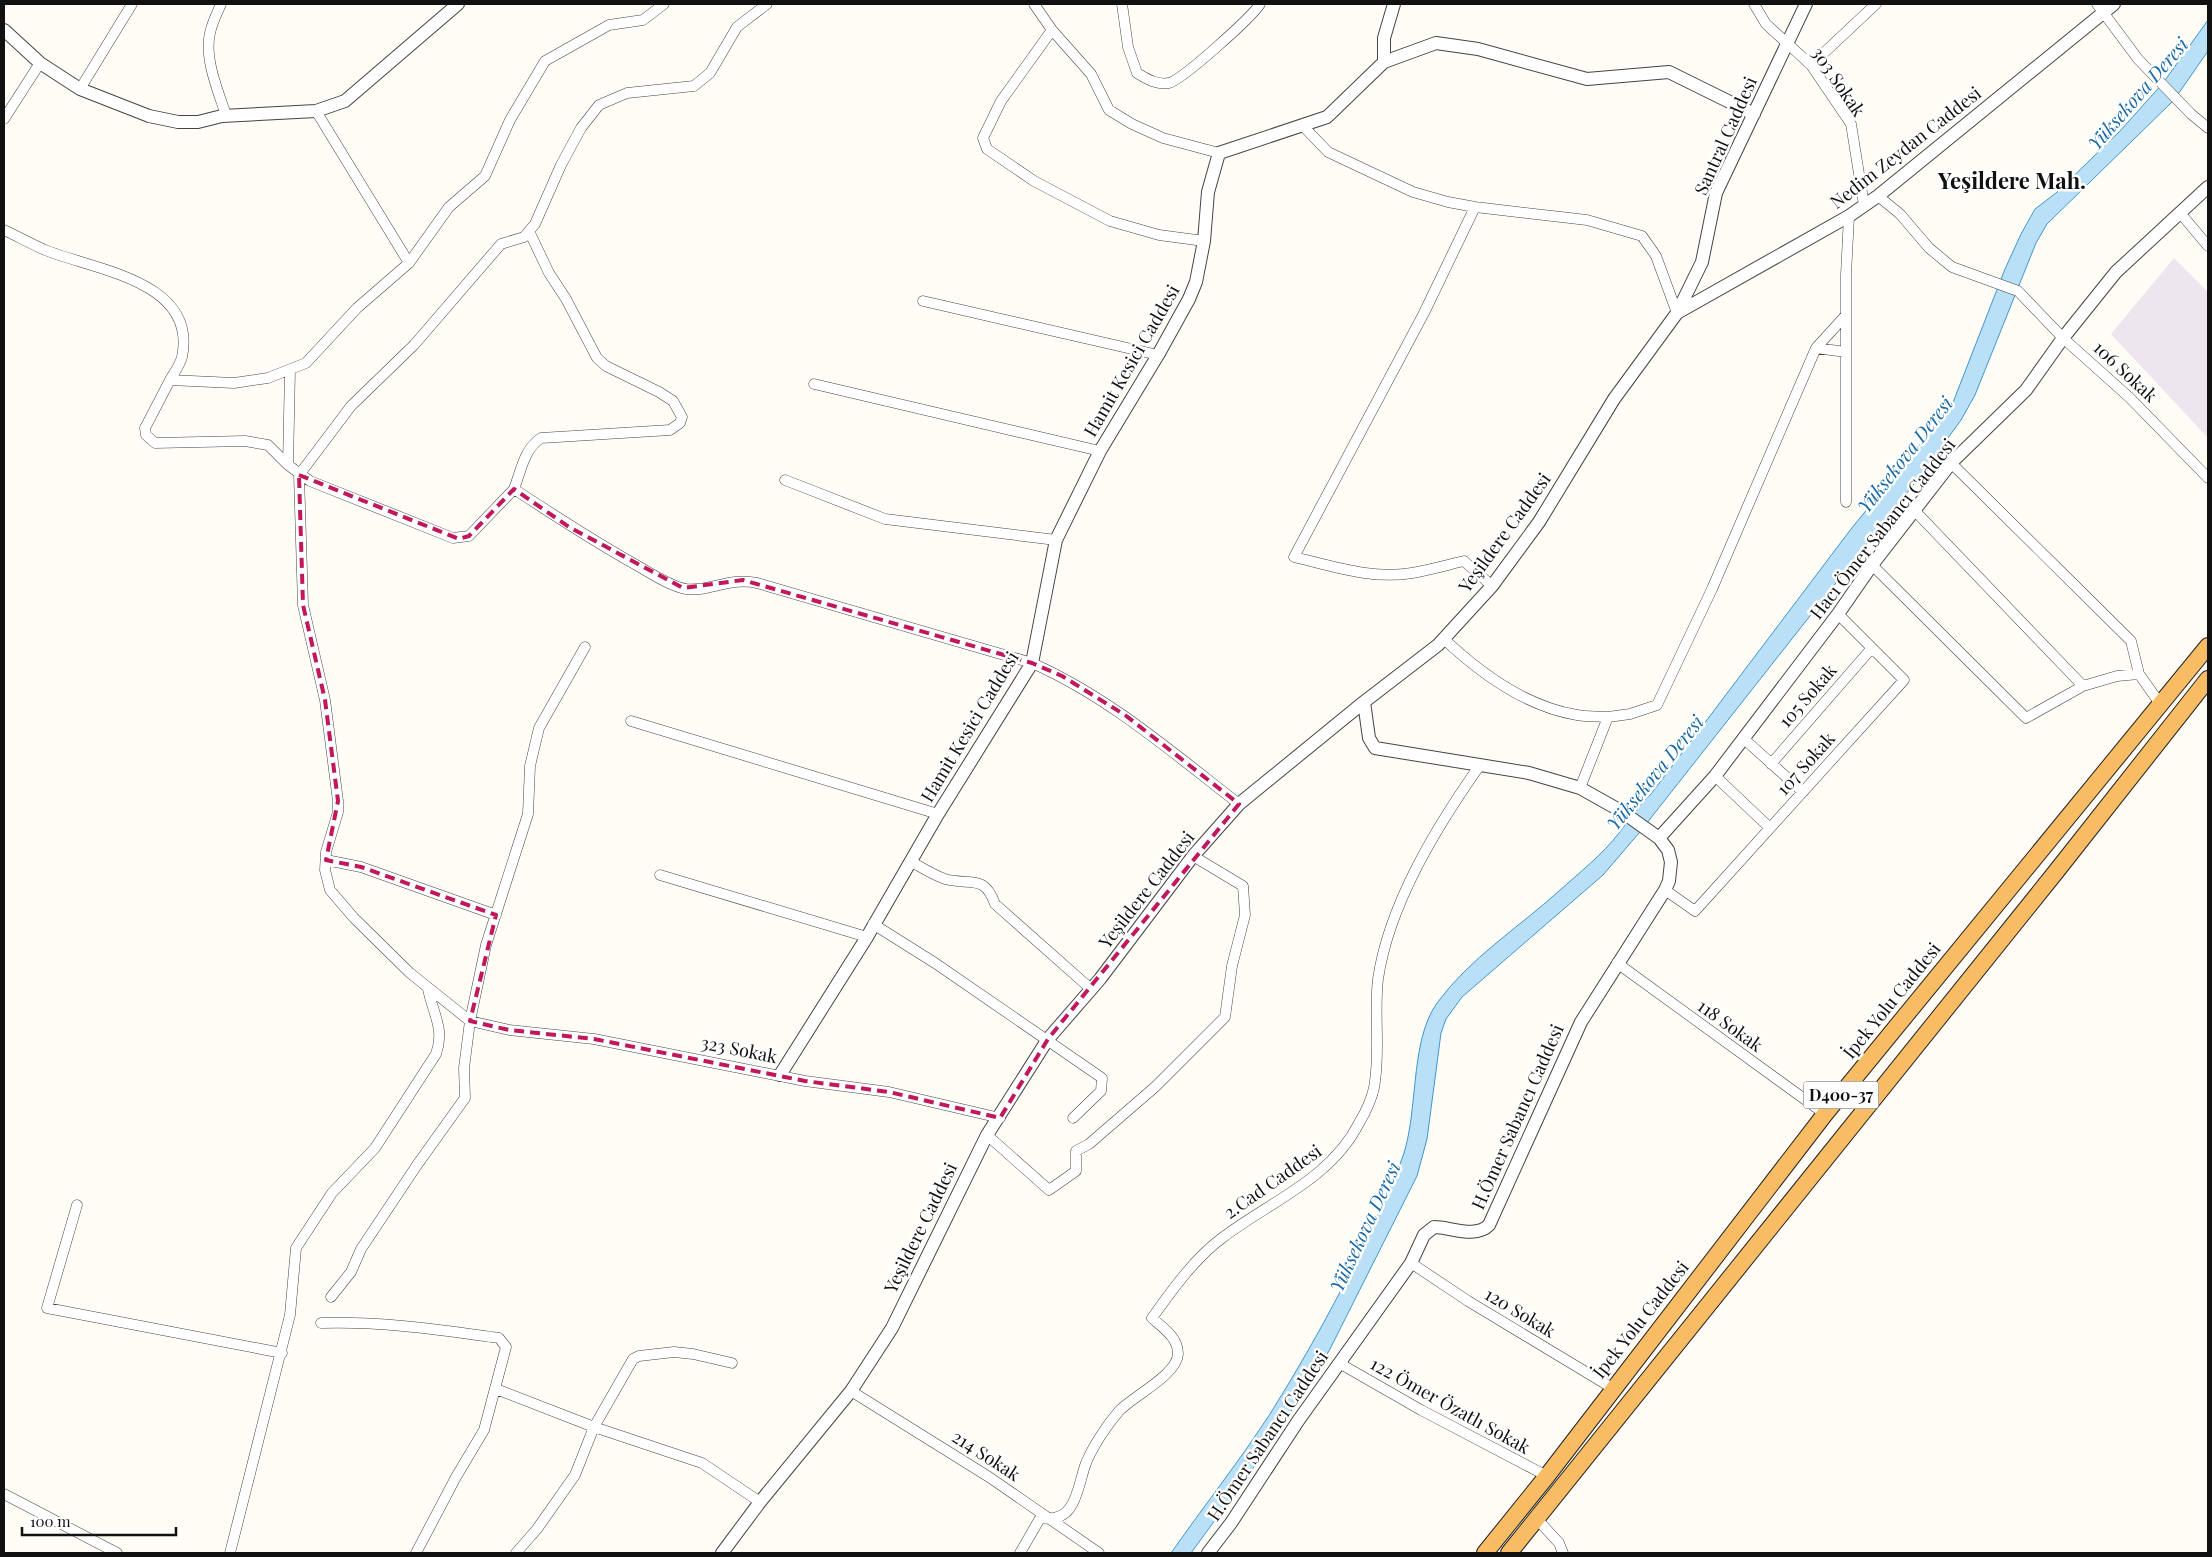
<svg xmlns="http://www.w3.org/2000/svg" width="2212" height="1557" font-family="'Playfair Display',serif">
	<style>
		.industrial { fill: #eee6ef }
		.water { fill: #b9e0f7; stroke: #3f96cf }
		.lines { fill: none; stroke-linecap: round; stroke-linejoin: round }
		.minor-casing { stroke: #444; stroke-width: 11 }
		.tertiary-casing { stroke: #444; stroke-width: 14 }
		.trunk-casing { stroke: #222; stroke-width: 18 }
		.minor { stroke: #fff; stroke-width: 10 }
		.tertiary { stroke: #fff; stroke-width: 12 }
		.trunk { stroke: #f7bc64; stroke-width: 16 }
		.marked { fill: none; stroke: #c2185b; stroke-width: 4; stroke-dasharray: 10 6; stroke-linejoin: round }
		.labels { text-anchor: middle; stroke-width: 5; stroke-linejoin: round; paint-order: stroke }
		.shield { fill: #fff; stroke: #585858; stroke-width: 1 }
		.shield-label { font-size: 16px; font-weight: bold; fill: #111 }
		.street-label { font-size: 18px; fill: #111; stroke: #fff }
		.water-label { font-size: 19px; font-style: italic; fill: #1768a6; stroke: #fff }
		.district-label { font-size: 22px; font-weight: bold; fill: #111; stroke: #fff }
	</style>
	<rect width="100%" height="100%" fill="#fffdf5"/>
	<path class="industrial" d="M2174 258 2208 292V438L2111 334Z"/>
	<path class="water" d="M2208 20V51L2174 100 2047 224 2036 243 1975 395 1961 420 1921 475 1639 833 1603 875 1462 997 1446 1019 1441 1033 1427 1139 1417 1176 1329 1351 1267 1449 1191 1553H1171C1203 1507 1239 1462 1270 1414 1320 1334 1364 1251 1400 1164 1420 1117 1408 1044 1437 1003 1470 958 1518 928 1559 891 1579 873 1603 854 1619 833 1630 819 1638 806 1651 794L1851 529 1952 405 2005 269 2021 234 2035 209 2056 193 2120 131 2163 83Z"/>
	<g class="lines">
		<g class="minor-casing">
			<path id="minor" d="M221 4C217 13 212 23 210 33 204 58 218 91 226 115
				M767 4 737 27 710 73 694 86 627 93 599 105 581 128 561 165 535 224 524 237 501 244 414 345 351 406 299 475 303 605 325 700 338 801V812L326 852 325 870 330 890 354 918 410 973 470 1021 509 1030 594 1039 805 1081 889 1092 1000 1118
				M1034 4 1052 30 1091 74 1109 110 1132 124 1163 138 1219 153
				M1122 4 1128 47 1137 73C1147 79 1156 85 1169 83 1182 80 1252 17 1260 4
				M1754 4 1766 24 1811 65 1851 124 1864 205
				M2097 4 2138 59 2191 114 2208 128
				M1052 30 1001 101 983 138 987 149 1034 181 1110 221 1159 235 1204 241
				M1811 65 1876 4
				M80 89 132 4
				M316 111 409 263
				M4 119 40 63
				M1303 126 1328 152 1413 192 1448 202 1475 207 1587 220 1642 236 1656 256 1677 313
				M1878 196 1900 214 1929 248 1952 267 2018 291 2063 338 2130 398 2208 478
				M1475 207 1424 313 1294 557C1332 566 1373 580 1412 573 1429 570 1447 565 1464 561L1492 586
				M2181 214 2208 246
				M4 230C17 236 31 244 45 250 95 270 198 281 182 357 180 365 174 373 170 380L234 383 268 378 306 363 357 308 409 263 449 207 485 176 510 120 545 61 609 25 643 20 664 4
				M923 301 1158 355
				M1816 348 1846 352
				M170 380 145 428 146 435 155 443 245 441 268 445 288 465 310 481 453 538 469 536 514 489C555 516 595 542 638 566 652 574 670 586 686 589 711 592 727 577 757 583L1032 663C1109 697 1173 753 1239 804
				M814 384 1100 451
				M1951 463 2131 641 2139 674
				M288 465 290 370
				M785 480 885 519 1056 540
				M514 489C521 471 524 449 541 438L670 430 680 423 682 417 673 401 659 392 606 366 597 358 566 299 549 273 529 231
				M1846 502V275L1849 216
				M1914 510 2083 686 2117 676 2139 674 2161 705
				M1872 565 2026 718 2083 686
				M1444 639C1479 672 1527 707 1577 715 1587 717 1598 716 1608 717
				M631 721 938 814
				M1743 738 1803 792
				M1771 764 1871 649
				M1715 776 1770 828
				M1580 788 1608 717 1630 714 1657 705 1712 589 1816 348 1846 315
				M326 860 361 867 496 915
				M910 861C921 867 933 875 945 879 970 886 984 873 995 904L1091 989
				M660 875 867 937
				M1665 890 1695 911 1904 680 1838 614
				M873 924 935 963 1102 1078 1101 1091 1073 1118
				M1617 963 1825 1114
				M987 1135 1049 1190 1076 1171V1151L1089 1144 1155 1087 1225 1017 1232 966 1245 915 1243 886 1193 856
				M77 1205 47 1308 282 1353
				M1411 1263 1468 1301 1614 1389
				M331 1297 351 1272 361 1249 417 1165 465 1098 464 1068 470 1021 486 945 528 814 530 766 539 728 585 647
				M321 1323C381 1321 440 1330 499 1338L506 1347 484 1430 456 1477 416 1553
				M1339 1363 1421 1410 1547 1476
				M496 1389 594 1427 702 1463 760 1502
				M851 1391 989 1477 1099 1553
				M4 1494 117 1553
				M1537 1519 1559 1543 1563 1553
				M230 1553 290 1315 296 1248 332 1193 375 1148 436 1054C445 1029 433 1014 428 989
				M516 1553 537 1529 575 1475 594 1427 633 1359 639 1356 674 1352 693 1354 732 1363
				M1020 1553 1039 1520 1041 1518C1077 1524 1077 1487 1086 1463 1093 1446 1107 1425 1119 1411 1133 1396 1177 1375 1178 1354 1178 1337 1163 1328 1152 1318 1172 1290 1194 1259 1222 1238 1269 1202 1331 1179 1359 1123 1366 1112 1374 1094 1375 1081 1380 1047 1374 1012 1378 979 1389 904 1437 826 1480 765"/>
		</g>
		<g class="tertiary-casing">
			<path id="tertiary" d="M4 30 40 63 80 89 149 116 178 122H198L222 116 316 111 345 101 458 4
				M1384 62V38L1394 4
				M1677 313 1849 216 1878 196 2114 4
				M1659 838 1715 776 1838 614 1872 565 1951 463 2026 390 2063 338 2116 272 2208 187
				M780 1075 867 937 938 814 1032 663 1056 540 1100 451 1158 355 1189 299 1196 282 1204 241 1208 192 1219 153 1327 117 1384 62 1436 43 1478 49 1587 79 1669 72 1754 114
				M722 1553 760 1502 851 1391 892 1328 987 1135 1048 1039 1100 979 1193 856 1239 804 1364 702 1438 645 1492 586 1539 522 1614 399 1677 313 1702 262 1716 193 1806 4
				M1208 1553 1231 1523 1298 1421 1411 1263 1424 1235 1434 1227C1451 1227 1475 1239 1489 1225L1581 1022 1665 890 1669 881 1671 862 1668 850 1659 838 1621 811 1580 788 1529 773 1375 748 1369 738 1364 702"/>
		</g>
		<g class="trunk-casing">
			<path id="trunk" d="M1485 1553 1547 1476 1825 1114 2208 646
				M1509 1553 2055 873 2208 679"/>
		</g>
		<use href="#minor" class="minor"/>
		<use href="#tertiary" class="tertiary"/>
		<use href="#trunk" class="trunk"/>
	</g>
	<path class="marked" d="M299 475 459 539 469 536 514 489 569 527 683 588 743 580 1032 663 1062 676 1125 715 1239 804 1048 1039 1000 1118 889 1092 805 1081 594 1039 509 1030 470 1021 496 915 361 867 326 860 338 801 325 700 303 605Z"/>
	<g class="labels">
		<rect class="shield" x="1803.5" y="1081.5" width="75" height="27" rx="4"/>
		<g class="shield-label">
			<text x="1841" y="1101">D400-37</text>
		</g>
		<g class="street-label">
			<text transform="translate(1838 82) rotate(56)" y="6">303 Sokak</text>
			<text transform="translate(1726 136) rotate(-66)" y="6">Santral Caddesi</text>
			<text transform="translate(1906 148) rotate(-38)" y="6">Nedim Zeydan Caddesi</text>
			<text transform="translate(1132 361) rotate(-60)" y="6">Hamit Kesici Caddesi</text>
			<text transform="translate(2125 372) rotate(43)" y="6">106 Sokak</text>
			<text transform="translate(1883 529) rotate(-52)" y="6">Hacı Ömer Sabancı Caddesi</text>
			<text transform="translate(1505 533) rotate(-54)" y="6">Yeşildere Caddesi</text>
			<text transform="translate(1808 696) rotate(-49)" y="6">105 Sokak</text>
			<text transform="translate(970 727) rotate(-59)" y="6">Hamit Kesici Caddesi</text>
			<text transform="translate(1806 764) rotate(-48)" y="6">107 Sokak</text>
			<text transform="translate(1147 890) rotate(-52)" y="6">Yeşildere Caddesi</text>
			<text transform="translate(1892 1001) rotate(-51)" y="6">İpek Yolu Caddesi</text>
			<text transform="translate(1730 1026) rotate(36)" y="6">118 Sokak</text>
			<text transform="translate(739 1050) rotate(11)" y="6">323 Sokak</text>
			<text transform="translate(1518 1117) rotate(-66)" y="6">H.Ömer Sabancı Caddesi</text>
			<text transform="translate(1273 1182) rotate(-35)" y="6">2.Cad Caddesi</text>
			<text transform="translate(921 1228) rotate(-64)" y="6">Yeşildere Caddesi</text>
			<text transform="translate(1520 1313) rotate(31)" y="6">120 Sokak</text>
			<text transform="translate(1641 1320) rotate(-52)" y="6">İpek Yolu Caddesi</text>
			<text transform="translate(1450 1406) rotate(29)" y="6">122 Ömer Özatlı Sokak</text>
			<text transform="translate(1268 1436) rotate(-56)" y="6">H.Ömer Sabancı Caddesi</text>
			<text transform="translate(986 1456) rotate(33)" y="6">214 Sokak</text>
		</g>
		<g class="water-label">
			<text transform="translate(2138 94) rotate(-49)" y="7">Yüksekova Deresi</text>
			<text transform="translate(1905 455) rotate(-52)" y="7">Yüksekova Deresi</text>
			<text transform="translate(1655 773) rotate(-51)" y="7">Yüksekova Deresi</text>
			<text transform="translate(1365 1227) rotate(-65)" y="7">Yüksekova Deresi</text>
		</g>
		<g class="district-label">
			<text x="2012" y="189">Yeşildere Mah.</text>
		</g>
	</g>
	<rect width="2212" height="1557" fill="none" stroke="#111111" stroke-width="10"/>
	<path d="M22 1527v8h154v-8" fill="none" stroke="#111111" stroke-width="2.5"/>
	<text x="30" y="1527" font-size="15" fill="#111111" stroke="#ffffff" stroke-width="4" paint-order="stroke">100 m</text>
</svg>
